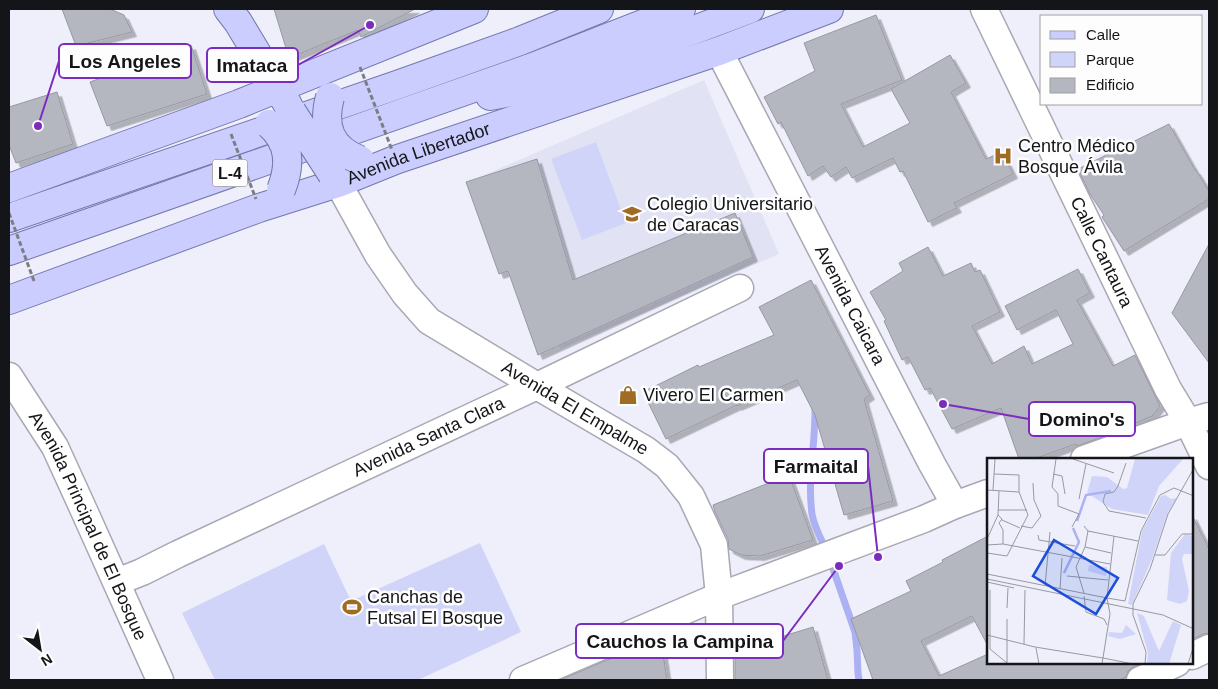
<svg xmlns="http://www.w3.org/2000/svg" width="1218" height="689" font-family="Arial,sans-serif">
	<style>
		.built { fill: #e1e3f5 }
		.green { fill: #d0d4f9 }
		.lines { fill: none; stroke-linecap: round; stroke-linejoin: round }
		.stream { stroke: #acb1f3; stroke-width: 7 }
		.building { fill: #b4b6c0; stroke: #9798a2; filter: url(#shadow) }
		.minor-casing { stroke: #a7a8b3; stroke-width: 29 }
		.major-casing { stroke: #7476ae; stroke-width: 30 }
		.minor { stroke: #fff; stroke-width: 26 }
		.major { stroke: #cacdfe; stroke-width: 28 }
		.major-bridge-casing { stroke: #7476ae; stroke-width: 30; stroke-linecap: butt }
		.path-bridge { stroke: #7d7e84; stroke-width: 3; stroke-dasharray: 5 2.5; stroke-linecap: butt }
		.major-bridge { stroke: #cacdfe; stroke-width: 28 }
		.labels { text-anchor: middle; stroke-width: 5; stroke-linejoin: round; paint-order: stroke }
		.shield { fill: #fdfdfd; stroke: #5a5b5d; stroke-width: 1 }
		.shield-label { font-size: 16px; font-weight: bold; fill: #141518 }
		.poi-label { font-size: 18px; fill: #141518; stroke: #fdfdfd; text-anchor: start }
		.street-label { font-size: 18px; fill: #141518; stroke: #fdfdfd }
		.inset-river { fill: none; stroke: #acb1f3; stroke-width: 2.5 }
		.inset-road { fill: none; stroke: #9798a0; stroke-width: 1 }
		.view { fill: #1d4ed8; fill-opacity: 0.15; stroke: #1d4ed8; stroke-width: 2.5 }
		.inset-edge { fill: none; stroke: #141518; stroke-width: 2.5 }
		.leader { fill: none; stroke: #7b2cbf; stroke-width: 2 }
		.callout-dot { fill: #7b2cbf; stroke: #fdfdfd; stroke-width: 2 }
		.callout { fill: #fdfdfd; stroke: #7b2cbf; stroke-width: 2 }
		.callout-label { font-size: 19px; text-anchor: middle; font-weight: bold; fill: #141518 }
	</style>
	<defs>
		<filter id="shadow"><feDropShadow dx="4.5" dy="4.5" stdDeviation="0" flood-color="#0004"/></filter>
	</defs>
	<rect width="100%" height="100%" fill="#eeeffa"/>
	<path class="built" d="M704 80 779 254 560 349 484 175Z"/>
	<path class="green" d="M596 142 626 223 582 240 551 159Z
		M480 543 521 632 418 680H215L182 613 324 544 351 601Z"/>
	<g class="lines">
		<path class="stream" d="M815 406C816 442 807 478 812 514 814 526 821 539 826 550
			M830 560 855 632 857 650 858 673 859 680"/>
	</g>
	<path class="building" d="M62 9H110L124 15 132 32 76 46Z
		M274 9H415L361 37 358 30 289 58Z
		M876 15 902 80 841 104 863 147 910 123 891 89 950 55 966 83 951 92 986 159 1002 152 1013 174 954 203 957 208 928 222 903 171 900 172 893 158 852 178 846 167 831 177 823 166 808 176 781 122 778 124 764 97 815 71 804 43Z
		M191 45 207 94 107 126 90 82Z
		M57 92 73 144 16 163 9 145V107Z
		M1169 124 1195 170H1196L1209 191V199L1124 251 1102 217 1104 215 1090 194 1078 169Z
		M537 159 573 280 735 213 753 257 538 355 508 271 499 274 466 182Z
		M1209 244V363L1172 313Z
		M928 247 943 276 971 263 975 272 980 270 1000 312 972 326 992 364 1024 346 1032 364 1073 344 1056 310 1017 330 1005 306 1078 269 1090 293 1077 300 1113 366 1135 355 1160 406 1152 416 1116 432 1077 446 1076 444 1034 459H1019L1001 408 952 429 930 388 925 390 908 357 902 360 884 321 886 320 870 292 903 271 899 263Z
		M811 280 870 395 864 399 893 501 844 515 815 415 797 380 737 406V405L666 439 643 392 698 365 699 367 774 335 759 307Z
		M789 475 813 540 760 556 741 555 729 549 728 539 715 512 713 505Z
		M1192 515 1209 549V633L1203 634 1193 639 1192 635Z
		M988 536V646L972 616 921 641 939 676 988 654V663H1142L1133 667 1128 671 1126 677 1119 680H873L851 619 911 591 906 581 943 562 942 560Z
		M813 627 828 680H735V651Z
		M661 641 667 680H560L607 660Z"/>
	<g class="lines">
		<g class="minor-casing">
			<g id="minor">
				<path id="s1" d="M984 9 1168 389 1188 422 1209 466"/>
				<path id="s2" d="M719 51 932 464 955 505"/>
				<path id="s3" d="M338 183 378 255 405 294 429 321 537 386 646 450 667 466 691 496 714 545 719 596 720 680"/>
				<path id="s4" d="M9 376 55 447 86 515 160 680"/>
				<path d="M1084 459 1188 422 1209 416"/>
				<path id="s5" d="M117 582 142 572 178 554 537 386 740 288"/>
				<path d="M1192 656 1209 648"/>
				<path d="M523 680 719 596 924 519 955 505 988 493"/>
				<path d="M1140 680 1177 663"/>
			</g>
		</g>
		<g class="major-casing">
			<g id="major">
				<path d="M228 9 238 22 288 105"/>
				<path d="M490 96 533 88 569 77 750 9"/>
				<path d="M9 188 239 104 474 9"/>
				<path d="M9 218 397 85 520 41 599 9"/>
				<path d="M9 251 533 67 681 9"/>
				<path id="s6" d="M9 300 259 208 338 183 395 160 719 51 829 9"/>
			</g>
		</g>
		<use href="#minor" class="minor"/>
		<use href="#major" class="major"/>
		<g class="major-bridge-casing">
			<path id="major-bridge" d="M330 97C322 126 330 149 360 160
				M292 112 332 174
				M269 124C290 142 291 165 281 190"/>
		</g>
		<path class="path-bridge" d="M360 67 392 150
			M231 134 256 199
			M9 213 34 281"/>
		<use href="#major-bridge" class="major-bridge"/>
	</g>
	<defs>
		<g id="hospital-bare" transform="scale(1.5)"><path d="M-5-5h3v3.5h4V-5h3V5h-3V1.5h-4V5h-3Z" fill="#a06c23" stroke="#fdfdfd" stroke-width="2.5" paint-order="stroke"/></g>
		<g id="university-bare" transform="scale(1.5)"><path d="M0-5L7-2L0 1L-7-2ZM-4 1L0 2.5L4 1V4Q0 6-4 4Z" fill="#a06c23" stroke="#fdfdfd" stroke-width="2.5" paint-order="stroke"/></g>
		<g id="shop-bare" transform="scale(1.5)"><path d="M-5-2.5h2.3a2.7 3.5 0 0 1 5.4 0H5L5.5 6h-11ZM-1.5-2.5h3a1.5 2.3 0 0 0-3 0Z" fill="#a06c23" stroke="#fdfdfd" stroke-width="2.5" paint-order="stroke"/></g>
		<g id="stadium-bare" transform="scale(1.5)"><path d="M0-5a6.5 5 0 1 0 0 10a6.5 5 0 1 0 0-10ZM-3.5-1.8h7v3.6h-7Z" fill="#a06c23" stroke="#fdfdfd" stroke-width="2.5" paint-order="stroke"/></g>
	</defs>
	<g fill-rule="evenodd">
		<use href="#hospital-bare" x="1003" y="156"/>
		<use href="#university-bare" x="632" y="214"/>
		<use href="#shop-bare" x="628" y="395"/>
		<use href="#stadium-bare" x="352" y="607"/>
	</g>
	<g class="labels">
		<rect class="shield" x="212.5" y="159.5" width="35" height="27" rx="4"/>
		<g class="shield-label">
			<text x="230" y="179">L-4</text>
		</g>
		<g class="poi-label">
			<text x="1018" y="152">Centro Médico<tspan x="1018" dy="21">Bosque Ávila</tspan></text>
			<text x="647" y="210">Colegio Universitario<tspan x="647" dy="21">de Caracas</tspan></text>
			<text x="643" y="401">Vivero El Carmen</text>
			<text x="367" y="603">Canchas de<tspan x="367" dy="21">Futsal El Bosque</tspan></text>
		</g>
		<g class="street-label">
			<text dy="6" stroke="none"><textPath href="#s6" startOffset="435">Avenida Libertador</textPath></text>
			<text dy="6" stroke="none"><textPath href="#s1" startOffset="270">Calle Cantaura</textPath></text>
			<text dy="6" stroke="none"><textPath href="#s2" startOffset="286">Avenida Caicara</textPath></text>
			<text dy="6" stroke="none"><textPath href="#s3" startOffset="336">Avenida El Empalme</textPath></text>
			<text dy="6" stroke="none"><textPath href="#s5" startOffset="344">Avenida Santa Clara</textPath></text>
			<text dy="6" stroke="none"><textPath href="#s4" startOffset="170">Avenida Principal de El Bosque</textPath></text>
		</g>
	</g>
	<g transform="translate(987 458)">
		<rect width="206" height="206" fill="#eeeffa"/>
		<path d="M148 1H196L172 28 161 57 125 51 100 35 105 18 120 19 136 31 140 30ZM178 37 184 41 190 40 181 54 165 101 145 147 141 146 155 73 174 38ZM198 76 206 78V96H197L195 101 202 133 200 143 193 146 180 142 184 95ZM150 155 157 158 172 193 186 163 194 167 182 206H160L161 195Z" fill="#d0d4f9"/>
		<path d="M102 107 120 109 119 118 101 113ZM139 167 149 176 133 181 121 178 122 174 135 175Z" fill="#d0d4f9"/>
		<path class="inset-river" d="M90 63 99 37 124 33M77 115 92 84 86 70"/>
		<path class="inset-road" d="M69 1 65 29 71 36V48L92 56 85 69M86 1 127 15M139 5 131 28 127 34 118 36 116 44 122 53 159 60M66 16 75 18 78 36M0 32 32 34M6 32 8 1M92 41 99 6M11 52H40M11 57 15 61 12 65 16 72V86M15 62 33 70M34 68 45 70 54 58 47 42 46 25M97 68 101 73 98 89 89 109 97 135M101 73 151 83M51 77 52 82 88 88M127 78 120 140 138 143 154 73 173 37 187 30 207 38M0 81 11 57 12 33M0 87 16 86 123 106M98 89 124 95M0 95 20 98 41 57 32 34V17L7 16M168 97H178L195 76H207M0 116 120 140 123 156 115 206M80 118 121 122M0 121 176 157 207 171M0 124 27 130M58 128 63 74M73 131 75 100M3 132V191L20 205M97 138 99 154 117 161 120 167M20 150 21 130M0 177 48 189 116 200M37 186 38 132M49 190 52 206M116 200 146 206M20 205V161M158 206 159 194 146 157V146L163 111 181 56 207 10M201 206 207 187"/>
		<path class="view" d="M67 82 131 120 109 156 46 118Z"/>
		<rect width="206" height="206" class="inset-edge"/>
	</g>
	<path class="leader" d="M38 126L59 61M370 25L298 65M943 404L1029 419M878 557L868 466M839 566L783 641"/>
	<g class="callout-dot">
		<circle cx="38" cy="126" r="5"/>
		<circle cx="370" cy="25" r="5"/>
		<circle cx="943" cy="404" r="5"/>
		<circle cx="878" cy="557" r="5"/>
		<circle cx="839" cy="566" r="5"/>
	</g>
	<g class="callout">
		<rect x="59" y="44" width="132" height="34" rx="5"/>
		<rect x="207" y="48" width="91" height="34" rx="5"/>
		<rect x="1029" y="402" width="106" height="34" rx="5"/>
		<rect x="764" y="449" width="104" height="34" rx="5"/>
		<rect x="576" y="624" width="207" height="34" rx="5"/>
	</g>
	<g class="callout-label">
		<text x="125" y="68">Los Angeles</text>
		<text x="252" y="72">Imataca</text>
		<text x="1082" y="426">Domino's</text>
		<text x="816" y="473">Farmaital</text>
		<text x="680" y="648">Cauchos la Campina</text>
	</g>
	<rect width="1218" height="689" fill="none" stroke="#141518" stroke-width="20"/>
	<rect x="1040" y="15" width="162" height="90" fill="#fdfdfd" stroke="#a0a0a1"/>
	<rect x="1050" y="31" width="25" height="8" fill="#cacdfe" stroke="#a0a0a1"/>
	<text x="1086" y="40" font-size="15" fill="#141518">Calle</text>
	<rect x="1050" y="52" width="25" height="15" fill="#d0d4f9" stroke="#a0a0a1"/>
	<text x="1086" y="65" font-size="15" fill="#141518">Parque</text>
	<rect x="1050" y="78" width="25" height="15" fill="#b4b6c0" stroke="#a0a0a1"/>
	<text x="1086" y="90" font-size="15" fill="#141518">Edificio</text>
	<g transform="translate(40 649) rotate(149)" stroke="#fdfdfd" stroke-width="4" paint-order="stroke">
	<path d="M0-4L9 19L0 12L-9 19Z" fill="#141518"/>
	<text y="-8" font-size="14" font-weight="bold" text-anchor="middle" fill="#141518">N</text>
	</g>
</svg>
